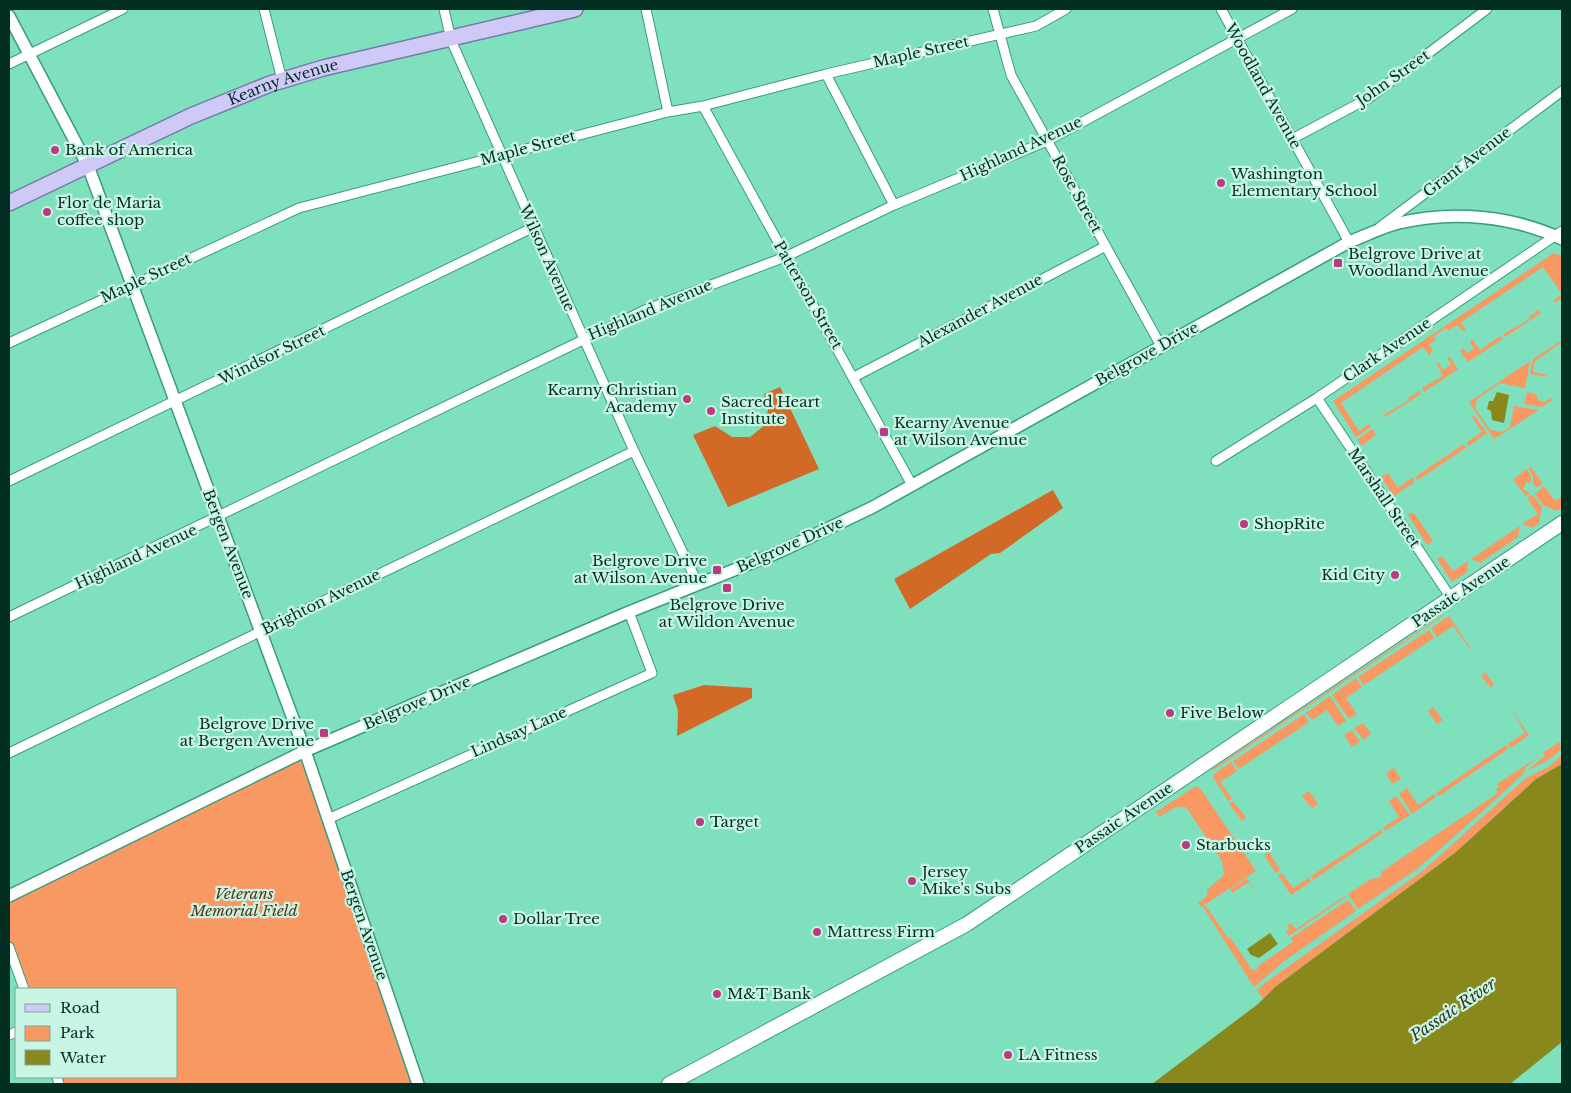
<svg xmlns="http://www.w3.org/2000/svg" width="1571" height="1093" font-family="'Libre Baskerville',serif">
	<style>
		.green { fill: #f89863 }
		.forest { fill: #d26927 }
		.water { fill: #89881d }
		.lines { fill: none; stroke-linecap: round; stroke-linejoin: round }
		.minor-casing { stroke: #389d7d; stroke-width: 11 }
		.tertiary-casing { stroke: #389d7d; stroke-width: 14 }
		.secondary-casing { stroke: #389d7d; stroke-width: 16 }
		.primary-casing { stroke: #727ca8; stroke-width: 18 }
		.minor { stroke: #fff; stroke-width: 9 }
		.tertiary { stroke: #fff; stroke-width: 11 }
		.secondary { stroke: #fff; stroke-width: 14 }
		.primary { stroke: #cec9f6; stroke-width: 15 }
		.poi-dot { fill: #bb3a85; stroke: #c9f6e4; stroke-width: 2 }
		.labels { text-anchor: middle; stroke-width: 4.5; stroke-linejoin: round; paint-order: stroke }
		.street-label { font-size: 15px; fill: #032f23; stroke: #c9f6e4 }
		.poi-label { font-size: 15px; fill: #032f23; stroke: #c9f6e4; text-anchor: start }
		.park-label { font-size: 15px; font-style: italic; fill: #5a2f16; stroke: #c9f6e4 }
		.water-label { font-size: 16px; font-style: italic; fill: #33341d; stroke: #c9f6e4 }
	</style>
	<rect width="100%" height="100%" fill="#7fe0bd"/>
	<path class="green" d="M1554 253 1562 256V298L1555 303 1553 301 1562 294 1543 267 1461 322 1466 330 1463 331 1457 325 1448 331 1446 328 1434 336 1436 339 1429 345 1433 350 1429 355 1423 347 1341 403 1359 431 1369 424 1371 427 1356 437 1333 401Z
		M1539 310 1541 313 1505 337 1503 334 1530 319 1529 317Z
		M1500 336 1503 339 1468 362 1460 351 1463 348 1467 353 1474 349 1470 342 1472 339 1480 350Z
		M1562 340V342L1535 361 1533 372 1547 375 1545 377 1530 374 1533 359Z
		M1447 357H1450L1458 369 1424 392 1422 388 1443 376 1436 363H1439L1443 370 1451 365Z
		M1530 361 1525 388 1500 383 1477 399 1475 408 1490 430 1502 432 1510 427 1514 406 1539 410 1494 439 1469 402Z
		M1419 391 1421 394 1385 417 1383 415 1409 400 1408 398Z
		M1527 392 1536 394 1538 400 1545 402 1551 398 1553 400 1542 407 1524 404Z
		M1474 415 1487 433 1469 446 1467 442 1482 432 1472 417Z
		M1372 429 1376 435 1362 446 1357 440Z
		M1464 444 1466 448 1418 480 1415 477Z
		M1531 467 1543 484 1538 487 1533 485V476L1528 468Z
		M1526 469 1531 476 1530 484 1526 482 1523 489 1530 493 1526 496 1513 480Z
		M1388 473 1398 488 1412 478 1415 482 1394 496 1381 477Z
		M1544 486 1555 501 1562 497V508L1557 511 1543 505 1535 494Z
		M1532 495 1542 507 1539 523 1532 528 1522 524 1538 514 1527 498Z
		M1410 513H1414L1433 541 1427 545 1408 515Z
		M1520 526 1518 537 1480 563 1471 559Z
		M1442 556 1453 571 1468 561 1467 572 1452 582 1437 559Z
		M1444 614 1443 616 1212 771 1215 767Z
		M1449 616 1471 649H1470L1453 626 1437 637 1431 628Z
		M1429 630 1434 638 1364 685 1358 677Z
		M1485 672 1494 684 1491 688 1481 676Z
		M1356 678 1362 687 1346 698 1357 714 1349 719 1332 695Z
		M1330 696 1346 721 1338 726 1327 710 1312 720 1306 713Z
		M1433 707 1443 720 1437 724 1428 711Z
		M1511 709 1529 735 1511 748 1508 744 1525 733Z
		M1304 714 1309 722 1239 769 1233 761Z
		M1363 723 1371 733 1364 740 1354 728Z
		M1352 730 1360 742 1352 747 1344 735Z
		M1559 742 1562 748C1550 761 1540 764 1525 772L1545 756 1543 753Z
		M1506 745 1508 749 1439 796 1436 793Z
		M308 748 420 1084H60L57 1077H176V989H25L9 946V899Z
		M1541 755 1526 767 1523 774 1494 801 1437 852 1416 870 1358 909 1348 894 1371 879 1382 877 1381 872 1498 793 1496 789 1499 787 1497 784Z
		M1562 755V764L1536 779 1456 852 1275 987 1263 999 1257 990 1265 983 1424 870 1526 778 1548 767Z
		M1231 762 1237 771 1220 782 1232 798 1228 801 1213 777 1214 774Z
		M1394 768 1401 779 1392 784 1386 773Z
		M1196 786 1202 791 1256 871 1201 907 1198 903 1207 896V890L1224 875 1222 861 1186 807H1176L1159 817 1156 812Z
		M1407 788 1418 805 1434 794 1436 797 1412 814 1399 794Z
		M1309 791 1318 804 1312 808 1302 796Z
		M1396 796 1410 815 1385 831 1383 828 1399 817 1389 801Z
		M1233 801 1246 817 1242 821 1229 804Z
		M1381 830 1383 833 1313 880 1311 876Z
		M1269 852 1280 870 1276 873 1265 857V854Z
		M1282 873 1293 888 1309 878 1311 882 1291 895 1278 875Z
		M1247 878 1258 895 1249 882 1232 893 1230 889Z
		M1345 896 1346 897 1289 936 1286 931 1289 929 1287 926 1290 923 1296 929Z
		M1348 900 1356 911 1283 962 1254 987 1203 907 1206 906 1228 938 1230 937 1249 965V969L1257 970 1258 966 1293 942 1291 938Z"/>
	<path class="forest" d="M780 387 819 469 728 507 693 435 715 426 732 437H750L765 425 768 409 764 394Z
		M1053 490 1063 508 1000 553 991 554 910 609 894 579Z
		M704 685 752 688V698L677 736 678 711 673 695Z"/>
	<path class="water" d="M1497 392 1509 395 1504 423 1492 420 1491 411 1487 409 1489 401H1493Z
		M1562 764V1042L1510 1084H1152L1258 1004 1275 987 1456 852 1536 779Z
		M1270 933 1278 944 1259 958 1251 955 1247 949Z"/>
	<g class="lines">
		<g class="minor-casing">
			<path id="minor" d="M264 9 282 80
				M444 9 451 40 502 155 634 451 698 584
				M646 9 668 112
				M993 9 1011 75 1161 346
				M1221 9 1349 242
				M9 64 123 9
				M826 74 894 205
				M703 106 912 485
				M1292 139 1369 98 1487 9
				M1380 227 1562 91
				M9 343 299 208 668 112 703 106 826 74 1036 26 1066 9
				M854 377 1106 246
				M1317 398 1451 598
				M1216 461 1317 398 1562 231
				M9 481 534 227
				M9 617 645 310 785 257 894 205 1047 141 1292 9
				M9 753 634 451
				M328 819 652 673 629 612
				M9 947 24 989
				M9 1035 16 1032
				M57 1077 59 1084"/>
		</g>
		<g class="tertiary-casing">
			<path id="tertiary" d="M9 16 88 166 305 751 418 1084
				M9 896 305 751 629 612 779 552 873 507 1349 242C1365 236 1382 227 1399 223 1453 210 1513 216 1562 239"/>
		</g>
		<g class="secondary-casing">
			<path id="secondary" d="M669 1084 967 924 1562 523"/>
		</g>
		<g class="primary-casing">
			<g id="primary">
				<path id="s1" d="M9 203 191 116 270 84 323 68 575 9"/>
			</g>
		</g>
		<use href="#minor" class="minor"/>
		<use href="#tertiary" class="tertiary"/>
		<use href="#secondary" class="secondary"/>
		<use href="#primary" class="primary"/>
	</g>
	<g class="poi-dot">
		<circle cx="55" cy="150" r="5"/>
		<circle cx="1221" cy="183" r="5"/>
		<circle cx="47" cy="212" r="5"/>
		<rect x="1333" y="258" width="10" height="10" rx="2.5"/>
		<circle cx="687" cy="399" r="5"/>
		<circle cx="711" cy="411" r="5"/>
		<rect x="879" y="427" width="10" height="10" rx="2.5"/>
		<circle cx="1244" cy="524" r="5"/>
		<rect x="712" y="565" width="10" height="10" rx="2.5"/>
		<circle cx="1395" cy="575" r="5"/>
		<rect x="722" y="583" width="10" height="10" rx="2.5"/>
		<circle cx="1170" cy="713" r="5"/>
		<rect x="319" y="728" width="10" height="10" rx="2.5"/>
		<circle cx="700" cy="822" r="5"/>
		<circle cx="1186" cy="845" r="5"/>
		<circle cx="912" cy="881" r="5"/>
		<circle cx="503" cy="919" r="5"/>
		<circle cx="817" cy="932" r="5"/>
		<circle cx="717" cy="994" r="5"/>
		<circle cx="1008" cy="1055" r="5"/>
	</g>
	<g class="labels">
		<g class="street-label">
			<text transform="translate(921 52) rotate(-13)" y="5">Maple Street</text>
			<text transform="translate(1393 78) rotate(-35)" y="5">John Street</text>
			<text dy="5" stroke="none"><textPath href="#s1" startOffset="300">Kearny Avenue</textPath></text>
			<text transform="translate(1263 86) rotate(61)" y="5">Woodland Avenue</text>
			<text transform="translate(528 148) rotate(-15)" y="5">Maple Street</text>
			<text transform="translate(1021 149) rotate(-25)" y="5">Highland Avenue</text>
			<text transform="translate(1467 162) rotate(-37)" y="5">Grant Avenue</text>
			<text transform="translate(1077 194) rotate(61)" y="5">Rose Street</text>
			<text transform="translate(547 258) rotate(66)" y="5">Wilson Avenue</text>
			<text transform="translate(146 278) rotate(-25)" y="5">Maple Street</text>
			<text transform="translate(808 295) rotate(60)" y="5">Patterson Street</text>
			<text transform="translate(650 310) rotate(-23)" y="5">Highland Avenue</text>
			<text transform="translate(980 311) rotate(-28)" y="5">Alexander Avenue</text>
			<text transform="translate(1387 350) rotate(-34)" y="5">Clark Avenue</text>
			<text transform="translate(1147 354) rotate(-29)" y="5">Belgrove Drive</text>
			<text transform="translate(272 355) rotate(-26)" y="5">Windsor Street</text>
			<text transform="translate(1384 498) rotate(56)" y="5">Marshall Street</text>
			<text transform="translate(228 544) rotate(69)" y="5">Bergen Avenue</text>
			<text transform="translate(790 545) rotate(-24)" y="5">Belgrove Drive</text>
			<text transform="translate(136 557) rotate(-25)" y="5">Highland Avenue</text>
			<text transform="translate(1461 592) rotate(-34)" y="5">Passaic Avenue</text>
			<text transform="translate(321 602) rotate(-26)" y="5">Brighton Avenue</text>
			<text transform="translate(417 703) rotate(-23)" y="5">Belgrove Drive</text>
			<text transform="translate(519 732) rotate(-24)" y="5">Lindsay Lane</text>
			<text transform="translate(1124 818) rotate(-34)" y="5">Passaic Avenue</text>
			<text transform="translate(364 925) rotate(71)" y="5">Bergen Avenue</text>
		</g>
		<g class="poi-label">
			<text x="65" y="155">Bank of America</text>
			<text x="1231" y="179">Washington<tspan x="1231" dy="17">Elementary School</tspan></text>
			<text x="57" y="208">Flor de Maria<tspan x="57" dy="17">coffee shop</tspan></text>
			<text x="1348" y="259">Belgrove Drive at<tspan x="1348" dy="17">Woodland Avenue</tspan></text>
			<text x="677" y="395" text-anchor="end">Kearny Christian<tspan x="677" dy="17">Academy</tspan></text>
			<text x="721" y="407">Sacred Heart<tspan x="721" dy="17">Institute</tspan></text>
			<text x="894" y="428">Kearny Avenue<tspan x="894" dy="17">at Wilson Avenue</tspan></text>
			<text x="1254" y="529">ShopRite</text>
			<text x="707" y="566" text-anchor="end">Belgrove Drive<tspan x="707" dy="17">at Wilson Avenue</tspan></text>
			<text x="1385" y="580" text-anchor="end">Kid City</text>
			<text x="727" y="610" text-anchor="middle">Belgrove Drive<tspan x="727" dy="17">at Wildon Avenue</tspan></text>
			<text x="1180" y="718">Five Below</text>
			<text x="314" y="729" text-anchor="end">Belgrove Drive<tspan x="314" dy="17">at Bergen Avenue</tspan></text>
			<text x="710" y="827">Target</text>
			<text x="1196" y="850">Starbucks</text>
			<text x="922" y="877">Jersey<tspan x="922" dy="17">Mike's Subs</tspan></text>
			<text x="513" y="924">Dollar Tree</text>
			<text x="827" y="937">Mattress Firm</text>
			<text x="727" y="999">M&amp;T Bank</text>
			<text x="1018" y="1060">LA Fitness</text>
		</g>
		<g class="park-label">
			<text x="244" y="899">Veterans<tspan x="244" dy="17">Memorial Field</tspan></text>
		</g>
		<g class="water-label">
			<text transform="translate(1453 1009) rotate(-34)" y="6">Passaic River</text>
		</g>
	</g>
	<rect width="1571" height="1093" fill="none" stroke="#032f23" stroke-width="20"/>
	<rect x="15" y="988" width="162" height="90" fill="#c9f6e4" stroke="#7aa697"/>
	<rect x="25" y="1004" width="25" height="8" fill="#cec9f6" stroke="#7aa697"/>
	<text x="60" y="1013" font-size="15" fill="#032f23">Road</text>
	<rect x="25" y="1026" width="25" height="15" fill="#f89863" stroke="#7aa697"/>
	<text x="60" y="1038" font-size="15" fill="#032f23">Park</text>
	<rect x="25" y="1050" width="25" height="15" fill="#89881d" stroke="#7aa697"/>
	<text x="60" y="1063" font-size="15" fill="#032f23">Water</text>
</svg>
